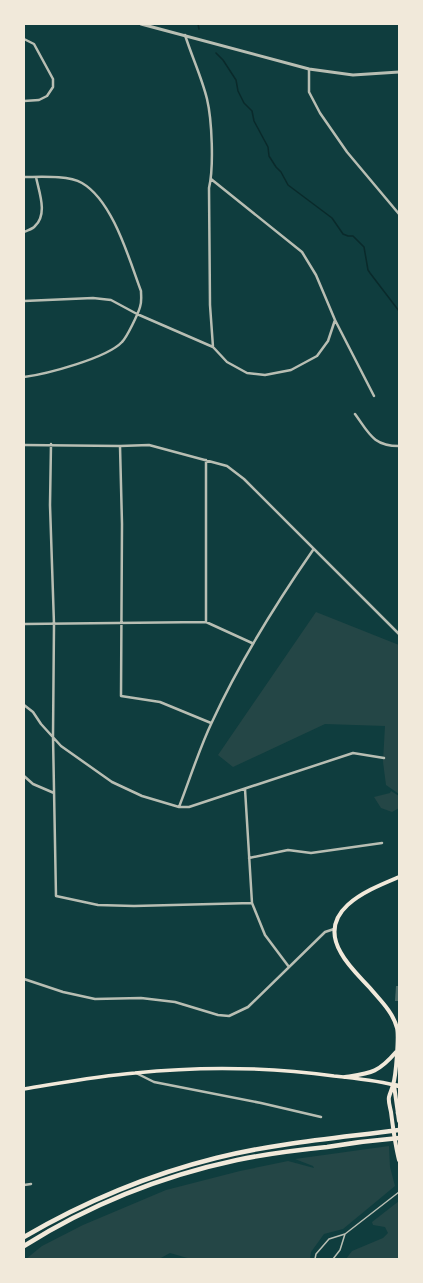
<svg xmlns="http://www.w3.org/2000/svg" width="423" height="1283" font-family="'Nunito Sans',sans-serif">
	<style>
		.green { fill: #244646 }
		.lines { fill: none; stroke-linecap: round; stroke-linejoin: round }
		.stream { stroke: #0a2a2b; stroke-width: 1.5 }
		.building { fill: #486865 }
		.service { stroke: #b8beb3; stroke-width: 1.5 }
		.minor { stroke: #b8beb3; stroke-width: 2.5 }
		.tertiary { stroke: #b8beb3; stroke-width: 3 }
		.secondary { stroke: #f1e9da; stroke-width: 3.5 }
		.primary { stroke: #f1e9da; stroke-width: 4 }
		.motorway { stroke: #f1e9da; stroke-width: 4.5 }
	</style>
	<rect width="100%" height="100%" fill="#0f3d3e"/>
	<path class="green" d="M316 612 399 645V794L386 785 383 762 385 726 325 724 233 767 218 755Z
		M391 791 399 796V808L392 812 381 808 374 797 390 793Z
		M389 1146 390 1167 395 1186 343 1229 324 1234 311 1252 310 1259H191L170 1253 159 1259H26L42 1246 83 1225 166 1190 240 1171 288 1161 314 1168 313 1166 295 1159Z
		M399 1201V1259H346L352 1251 383 1238 388 1233 385 1227 373 1225 372 1222Z"/>
	<g class="lines">
		<path class="stream" d="M198 24 199 29
			M216 53 223 60 236 80 238 91 244 103 252 111 254 121 268 147 269 156 276 167 281 172 288 185 332 218 343 234 348 236H353L364 247 368 270 370 273 399 311"/>
	</g>
	<path class="building" d="M396 986H399V1001H395Z"/>
	<g class="lines">
		<path class="service" d="M315 1259 316 1254 329 1239 345 1234 399 1192
			M333 1259 340 1250 345 1234"/>
		<path class="minor" d="M185 35C192 57 202 78 207 99 212 120 214 167 209 188L210 305 213 347
			M24 39 34 44 53 79V87L47 96 39 100 24 101
			M309 69V92L320 113 347 152 399 214
			M24 177C40 177 68 175 82 183 113 201 129 259 141 291 141 296 142 302 140 307 138 314 127 337 122 342 107 358 47 374 24 377
			M211 179 302 252 316 275 335 320 374 396
			M24 232C28 230 33 229 35 226 48 214 39 192 36 177
			M24 301 93 298 111 300 137 314 213 347 227 362 247 373 265 375 291 370 317 356 328 341 335 320
			M355 414C369 433 373 446 399 446
			M51 444 50 505 54 624 53 736 56 896 98 905 134 906 252 903
			M24 445 120 446 149 445 227 466 244 479 399 634
			M120 446 122 524 121 696 160 702 211 723
			M206 622V460
			M24 624 206 622 252 643
			M24 705 33 712 41 724 61 746 112 782 142 796 179 807H189L353 753 384 758
			M24 776 33 784 54 793
			M245 789 252 903 265 935 289 967
			M179 807C190 779 199 749 212 722 240 661 275 605 313 550
			M249 858 288 850 311 853 382 843
			M24 979 63 992 95 999 141 998 175 1002 218 1015 229 1016 248 1007 325 932 334 929
			M136 1073 154 1082 261 1103 321 1117
			M24 1185 31 1184"/>
		<path class="tertiary" d="M141 24 309 69 353 75 399 72"/>
		<path class="secondary" d="M24 1089C61 1083 97 1076 135 1073 201 1066 268 1067 334 1076 354 1078 374 1080 394 1085"/>
		<path class="primary" d="M399 877C368 890 316 910 341 953 348 966 360 977 370 988 380 1000 393 1012 397 1028 399 1036 396 1076 393 1085 392 1089 390 1093 389 1097 388 1101 390 1107 391 1112 393 1128 395 1144 399 1160
			M345 1077C371 1073 378 1073 396 1052
			M394 1085 399 1121"/>
		<path class="motorway" d="M394 1085 399 1086
			M398 1113 399 1108
			M24 1237C84 1202 148 1175 216 1158 276 1143 338 1138 399 1130
			M24 1246C89 1205 162 1176 237 1160 266 1154 297 1150 327 1147 351 1143 375 1140 399 1138"/>
	</g>
	<rect width="423" height="1283" fill="none" stroke="#f1e9da" stroke-width="50"/>
</svg>
